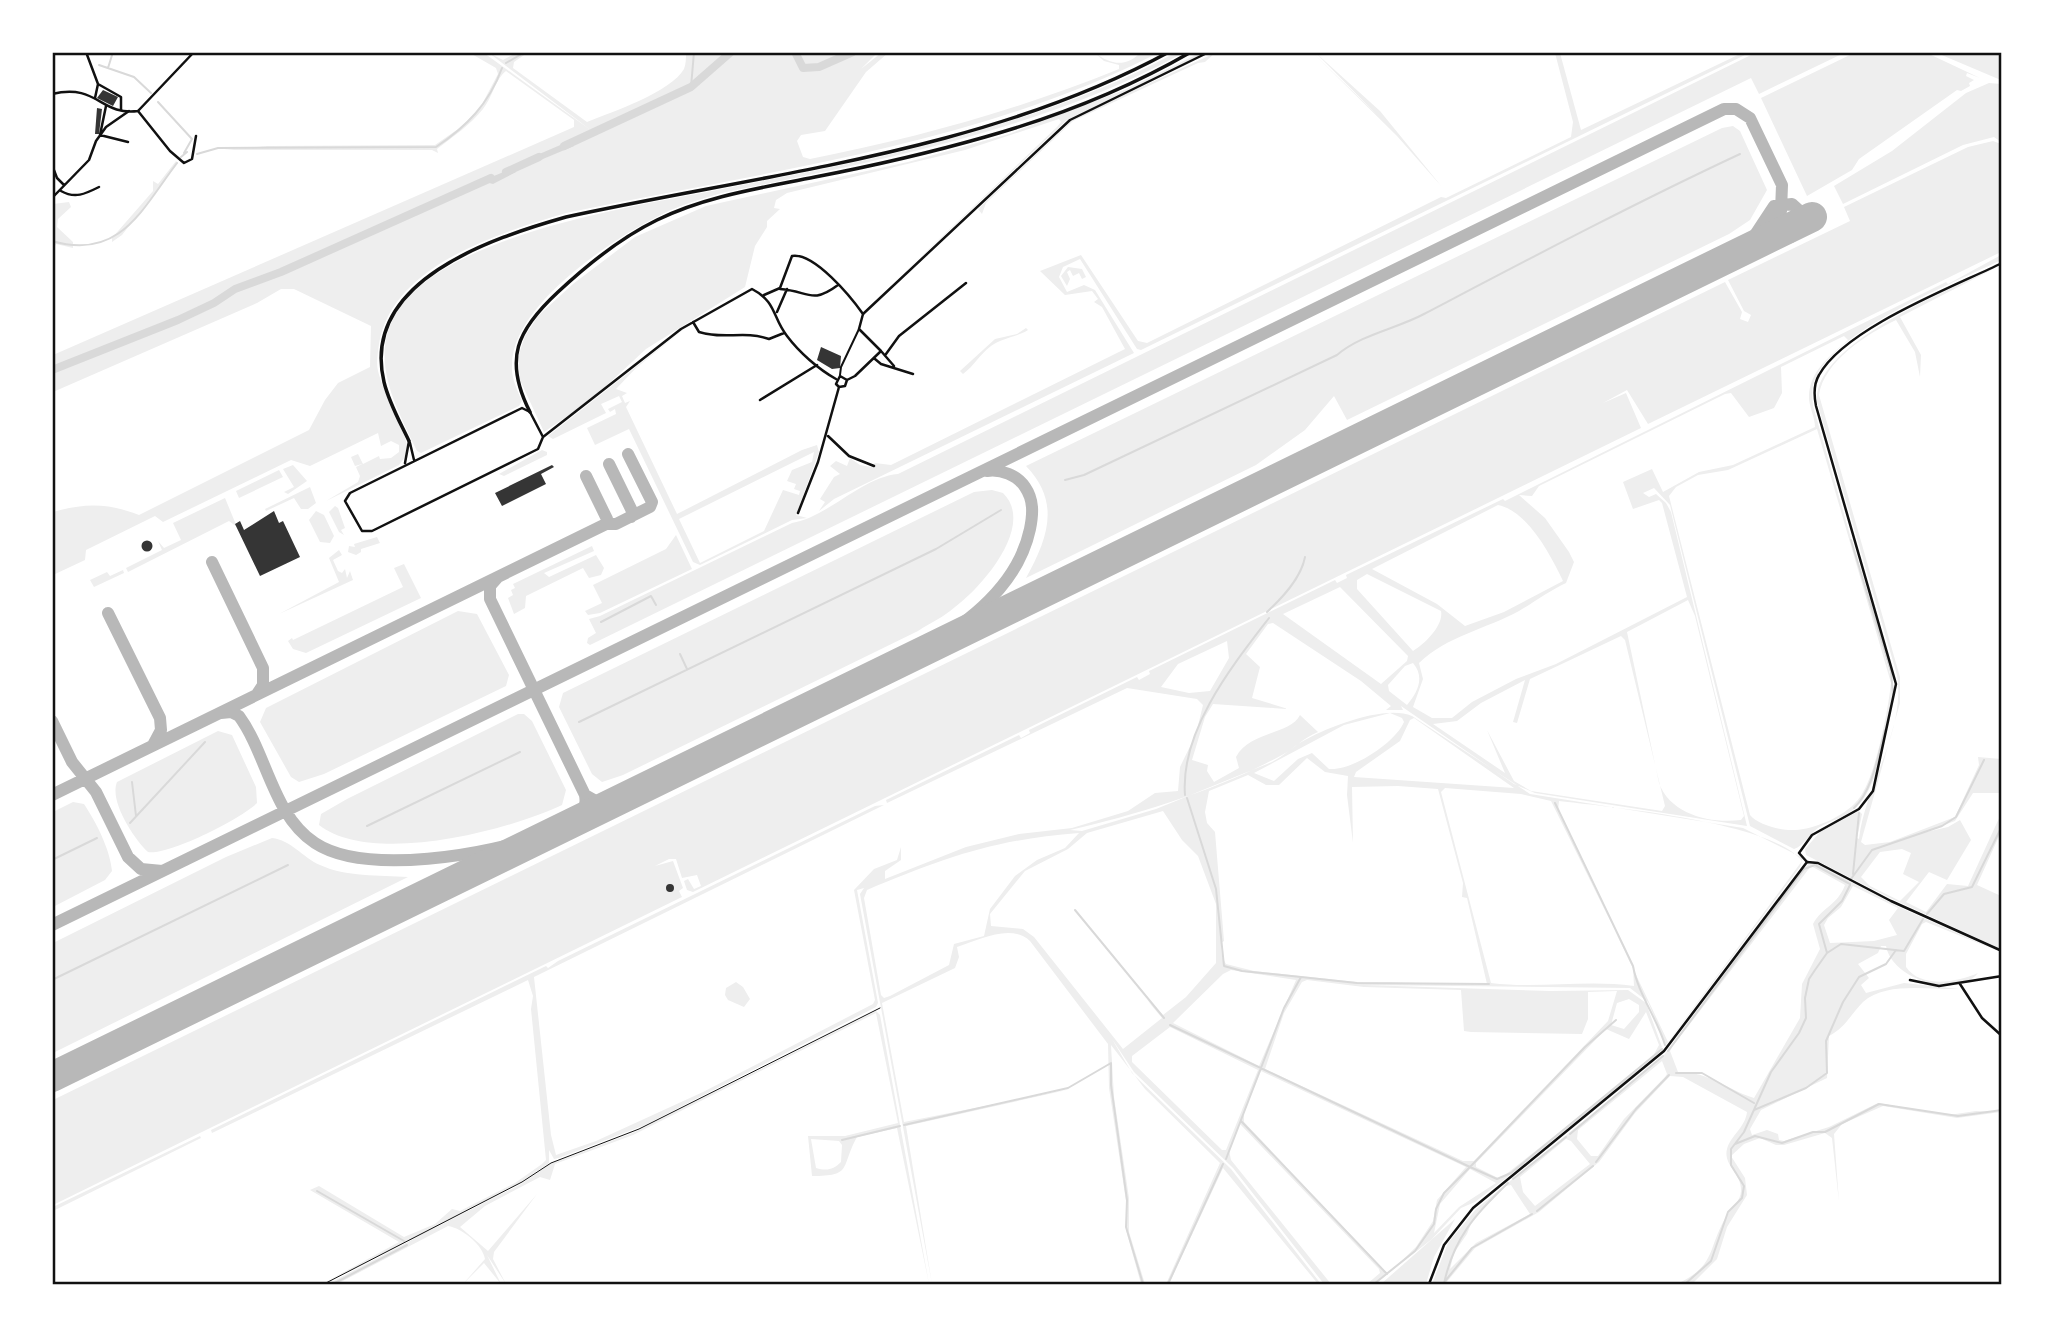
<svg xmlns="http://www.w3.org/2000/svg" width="2054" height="1337" font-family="Georgia,serif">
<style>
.green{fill:#eee;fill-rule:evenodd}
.water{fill:#d9d9d9}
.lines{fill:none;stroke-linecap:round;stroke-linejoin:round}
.stream{stroke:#d9d9d9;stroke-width:2}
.river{stroke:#d9d9d9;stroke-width:8}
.taxiway{stroke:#b8b8b8;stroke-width:12}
.runway{stroke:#b8b8b8;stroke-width:30}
.building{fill:#353535}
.path{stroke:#111;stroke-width:1}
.pedestrian{stroke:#111;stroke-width:2}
.minor{stroke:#111;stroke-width:2.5}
.tertiary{stroke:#111;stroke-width:2.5}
.trunk{stroke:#111;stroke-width:3.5}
.neatline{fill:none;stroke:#111;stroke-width:2.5}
</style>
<rect width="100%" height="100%" fill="#fff"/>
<path class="green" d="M470 53H484L592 131 489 53 503 60 516 53H527L514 62 513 68 587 122C612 112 671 92 684 69 686 64 686 58 686 53H877L861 69 881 53H888L866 72 825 131 801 135 797 141 803 157 810 159C916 138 1018 110 1119 69V65L1104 61 1095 53C1110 64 1125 68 1140 53H1158C975 146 765 171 566 213 499 233 392 265 379 344 378 352 376 363 378 371 384 396 402 422 407 445 408 453 404 459 399 465L326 501 358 482 360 476 356 467 362 464 355 466 351 457 358 454 363 464 379 456 380 459 391 458 399 452V445L391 441 381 446 378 433 310 466 291 460 163 522 155 516 86 550 85 560 53 575V512C85 503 108 503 139 515L309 430 325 400 338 383 370 367 371 326 294 289H281L257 303 53 392V355L574 127V120L506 71C496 78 492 98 483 109 470 125 454 136 437 149L438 153 432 150H224L268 146 435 145 461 127 480 108 498 74 496 68Z
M1175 53H1183C1040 131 880 160 722 193 705 198 687 203 671 210 620 233 512 303 512 365 511 378 517 389 522 401L519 406 421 453 417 451C396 407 368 358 397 312 446 234 632 207 717 190 786 176 855 164 923 146 1010 123 1096 96 1175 53Z
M1200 53H1205L1067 120 890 286 1057 127 1061 122 1059 119 965 150 787 193 776 200 774 208 780 209 767 221V227L755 246 745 287 646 349 591 400 544 432 520 380 518 357 525 336 538 316 573 284 635 237 706 206 908 162 1009 134 1124 90Z
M1215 53 1205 62 1198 63 1073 121 986 203 982 214 978 209 1076 117Z
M1313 53 1376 114 1316 53 1380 111 1442 187 1397 136Z
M1555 53H1560L1581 130 1742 53H1749L1141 350 1137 349 1080 259 1063 267 1059 277 1067 292 1084 285 1095 290 1134 353 834 499 819 511 825 502 820 499 834 477 840 474 830 466 836 461 847 466 850 458 860 465 871 467 875 463 891 465 1125 349 1102 307 1094 302 1098 299 1092 291 1065 295 1040 271 1081 255 1138 341 1147 343 1441 197 1446 198 1571 137 1573 122Z
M1755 53H1844L1759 94 1751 78 590 645 587 643 588 638 596 633 589 619 600 616 792 523C828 517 862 477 898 474Z
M1854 53H1927L1980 78 1967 73 1966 76 1974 80 1969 83 1970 86 1961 91 1957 90 1859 159 1852 170 1807 196 1761 98Z
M1937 53H2001V80L1996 78Z
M1989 83 2001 84V142L1994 137 1963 145 1843 204 1834 186 1892 151 1966 93Z
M1733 126 1740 131 1767 190 1750 220 1729 234 1347 420 1334 396 1305 430 1256 465 1026 578C1048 538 1061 502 1026 466L1722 128Z
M1993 141 2001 144V252L1648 424 1627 390 1603 403 1626 393 1641 428 693 892 687 890 684 881 688 879 694 889 701 886 697 875 682 878 676 859H669L655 866 673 861 683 888 679 891 682 897 53 1205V1100L1725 282 1742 312 1740 319 1748 322 1751 315 1744 311 1728 280 1850 221 1844 207 1968 147Z
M176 161 178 163 122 235 112 242V238L153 191V181L158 184Z
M69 202 71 207 58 219 57 227 73 242V248L56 244 53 250V204Z
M2001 255V260C1952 284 1842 327 1817 375 1811 385 1812 395 1813 406L1894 688C1888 721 1881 785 1856 807 1845 818 1831 820 1818 828 1809 834 1804 846 1794 849L1750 826 1670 505 1654 488 1643 493 1649 497 1656 494 1666 503 1671 512 1747 826 1535 793 1514 784 1401 706 1403 710H1386L1391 706 1361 681 1273 623 1268 624 1246 654 1260 667 1252 698 1288 709 1213 704 1205 717 1192 760 1208 765 1207 771 1214 782 1239 768 1236 757C1250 731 1290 735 1300 715L1318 732C1303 738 1295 748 1282 755 1222 788 1137 815 1070 830L1082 831 1156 809 1272 762C1284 756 1292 747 1303 741 1327 727 1386 704 1412 716L1530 794 1743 828 1803 858 1800 867 1666 1045 1648 1002 1630 988 1363 985 1550 991 1628 990 1646 1003 1662 1047 1653 1059 1510 1175 1475 1202 1461 1208 1432 1239 1375 1284H1367L1380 1273 1379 1269 1240 1124 1229 1150 1231 1160 1331 1284H1324L1233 1168 1134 1072 1112 1039 1132 1073 1231 1169 1321 1284H1318L1223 1168 1169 1284H1166L1220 1163 1145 1089 1111 1045 1114 1097 1129 1198V1232L1145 1284H1141L1126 1230V1201L1109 1088 1108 1044 1030 941C1011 923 979 940 957 947L959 957 955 968 882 1003 904 1122 1071 1089 906 1126 932 1284 860 894 864 888 857 890 878 1003 876 1007 645 1125 559 1158 554 1159 549 1150V1163L521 1182 425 1233 521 1184 550 1164 635 1132 876 1011 880 1015 929 1284 897 1128 857 1137C840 1168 853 1176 812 1176L808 1136H845L898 1123 876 1013 633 1135 555 1164 550 1180 540 1177 485 1206 460 1227 488 1251 537 1194 494 1252 493 1259 506 1284 487 1255 501 1284 484 1263 463 1284 485 1259C483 1245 462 1228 448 1226L337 1284H328L423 1234 322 1284 399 1242 310 1190 319 1186 404 1237 435 1224 452 1209 460 1211 515 1183 542 1164 546 1160 531 1009 533 996 528 980 212 1133 211 1130 546 966 548 968 558 961 875 806 884 805 534 977 551 1135 556 1155 596 1141 703 1092 873 1004 875 1000 854 890 874 869 897 860 901 847V860L885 871V879L966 847 1019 834 1072 828 1128 811 1155 793 1178 791 1180 767 1196 734 1203 705 1197 699 1127 688 887 803 886 800 1019 735 1021 738 1030 733 1029 730 1137 677 1139 680 1150 674 1149 671 1335 580 1337 583 1347 578 1346 575 1503 499 1505 501 1946 282 1948 284ZM1844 336 1848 340C1830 356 1808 372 1809 399 1810 409 1815 418 1815 427L1733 465 1699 472 1663 492 1652 469 1623 482 1633 509 1659 500 1662 503 1687 597 1556 664 1516 679 1472 702 1452 718H1432L1413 707 1423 679 1419 663C1447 636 1486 629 1519 611 1536 601 1549 591 1566 583L1574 562 1569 552 1545 518 1519 495 1532 496 1539 486 1725 394 1731 393 1749 417 1774 408 1782 393 1781 367ZM1817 429 1891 683C1888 711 1876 775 1860 797 1848 815 1816 829 1795 830 1782 831 1758 825 1750 815L1669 496 1676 487 1698 475 1728 470ZM1498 505C1528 511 1551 556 1563 581L1504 612 1465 626 1437 604 1372 569ZM1367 574 1441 611C1444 625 1425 644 1413 651L1357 589V580ZM1340 587 1408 656 1407 661 1381 684 1283 614ZM1688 600 1695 616 1744 816 1741 820C1710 824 1670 814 1659 783L1627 632ZM1621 636 1625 640 1665 806 1662 811 1531 791 1514 781 1487 730 1505 773 1433 724 1457 721 1481 703 1525 680 1513 722 1517 723 1530 679ZM1227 641 1229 658 1210 691 1189 693 1161 687 1178 664ZM1413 663C1425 677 1418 692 1407 705L1389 691 1388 685 1405 666ZM1390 713 1402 718 1404 722C1395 743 1352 771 1329 769L1312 753 1298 759 1274 781 1254 773 1344 725ZM1414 718 1514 788 1354 777 1356 772 1400 741 1410 720ZM1307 758 1325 772 1348 776 1347 795 1353 843 1352 787 1398 786 1438 789 1463 883 1462 897 1467 898 1487 984 1356 982 1254 971 1226 964 1222 957 1221 943 1224 941 1215 832 1207 823 1205 812 1209 791 1248 775 1266 785H1279ZM1445 788 1521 794 1551 801 1633 967 1634 986C1587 979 1539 989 1491 983L1441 792ZM1559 801C1610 807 1773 822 1802 861L1668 1042 1558 811ZM1163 811 1182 840 1198 856 1216 904V963L1186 997 1163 1015 1148 1001 1073 911 1162 1018 1123 1049 1034 937 1023 929 991 926 990 914 1025 871 1068 849 1087 833ZM1079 833 1065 848 1037 860 1015 876 990 909 984 936 954 944 949 965 890 996 884 998 881 995 864 898 867 890C943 858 996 839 1079 833ZM1231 970 1296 980 1259 1066 1173 1023 1223 974ZM1307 980 1364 987 1461 990 1464 1031 1471 1032 1582 1034 1588 1019V992L1617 991 1608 1021 1474 1161H1463L1265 1069 1284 1013 1302 982ZM1629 999 1639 1005V1012L1624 1029 1611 1025 1617 1003ZM1646 1012 1659 1045 1651 1060 1500 1179 1476 1167V1163L1606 1029 1629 1039ZM1170 1027 1258 1070 1226 1150H1222L1132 1062V1056ZM1261 1071 1466 1167 1437 1200 1433 1221 1416 1247 1388 1274 1244 1122V1113ZM811 1139 839 1141 842 1145 841 1162C833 1170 827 1171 816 1168ZM1470 1169 1496 1183 1459 1207 1434 1233 1440 1204Z
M2001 265 1900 317 1921 355 1920 377 1915 352 1896 320C1867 334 1824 361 1819 395L1900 677V703L1861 842 1865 845 1890 842 1955 817 1979 765 1978 757 2001 759V793H1973L1955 821 1922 833 1948 827 1960 820 1971 840 1947 880 1929 872 1906 902 1926 912 1947 884 1968 886 2001 814V832L1977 885 2001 896V949L1888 897 1806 855 1805 849 1820 832 1859 811 1862 814 1857 838 1859 839C1865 785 1906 732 1897 675L1817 402C1812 343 1955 288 2001 265ZM1902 849 1911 853 1903 874 1919 882 1900 901 1870 886 1861 877 1880 852Z
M1068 267 1082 269 1086 277 1082 279 1079 273 1073 276 1070 270 1067 272 1070 279 1067 286 1061 276Z
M688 326 636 368 616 389 627 393 622 396 625 403 630 401 626 407 677 514 802 450 817 445 819 452 796 515 807 518 792 520 700 565 693 562 629 429 595 445 587 428 616 414 615 409 610 412 608 409 622 402 619 396 601 404 606 413 553 439 548 436ZM814 452 812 462 792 470 787 481 796 484 794 489 800 491 799 495 783 490 764 531 700 563 679 519Z
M1026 328 1028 330C1017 337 1002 338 991 346 980 354 974 366 963 374L960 371 995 339 1017 334Z
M542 450 547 452V455L504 476 499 474Z
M293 465 307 481 288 494 284 492 294 487 283 469Z
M279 470 283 477 239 498 236 491Z
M310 487 316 503 308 509H301L294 498 266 511 265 509Z
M992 490 1003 493C1036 525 982 587 955 607 944 617 930 623 918 631L623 775 602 782 592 774 559 707 563 693 974 492Z
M225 498 237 527 229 521 128 572 126 568 162 550 158 541 164 548 181 540 173 523Z
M335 506 338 508 345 528 341 530 344 535 339 532 329 512Z
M316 511 324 515 334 536 330 543 320 542 309 520Z
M676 535 692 569 600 613 588 615 585 611 602 603 593 585 666 549Z
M377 537 380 543 361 549V552L356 555 348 552 349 546 355 547 354 544Z
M592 546 594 551 544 573 549 577 596 555 604 568 601 575 589 578 583 568 526 596 525 608 514 614 508 598 513 595 511 590 515 588 513 584Z
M339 550 342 555 333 560 338 571 342 573 345 569 347 578 350 571 353 580 279 614 339 582 329 558Z
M404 564 421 598 306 653 293 649 288 641 292 638 293 640 403 587 394 568Z
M123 570 124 573 94 587 90 580 107 572 110 576Z
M458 611 477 614 509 675 506 686 324 774 299 782 291 777 260 722 266 708Z
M518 714H524L532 721 566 790 562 805C507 831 372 866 319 825L321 814 347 799Z
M218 731 232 735 256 787 257 803C243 818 168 856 148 852 134 839 109 801 117 782Z
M73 802 84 804C96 822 110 849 112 871L105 880 53 907V812Z
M272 838C291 840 302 857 320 865 346 877 379 875 408 877L53 1053V943L226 857Z
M1808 864H1817L1899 907 1993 949 1926 922 1922 924 1906 954V967C1921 989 1958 982 1978 973 1957 999 1892 980 1886 946H1881L1878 953 1858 964 1869 978 1861 985 1866 993 1904 983 1959 989C1930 990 1886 981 1863 1002 1851 1014 1845 1028 1829 1036L1827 1078 1761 1110 1750 1129 1752 1135 1767 1130 1778 1134 1779 1140 1784 1141 1829 1127 1878 1103 1949 1115 1976 1111 2001 1112 1957 1118 1883 1106 1842 1124 1834 1134 1839 1202 1832 1138 1825 1133 1784 1145H1776L1760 1138 1744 1144 1731 1156 1745 1178 1747 1195 1727 1227 1717 1259 1692 1284H1677C1717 1265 1707 1249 1726 1217 1731 1208 1742 1200 1741 1189 1741 1174 1723 1165 1727 1149 1731 1135 1745 1128 1747 1112L1683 1077 1670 1076 1635 1113 1599 1162 1539 1212 1475 1248 1445 1284H1432L1448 1243 1476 1209 1664 1055ZM1811 866 1845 885C1837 906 1823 906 1813 924L1820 949 1802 984 1800 1018 1754 1098C1726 1089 1707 1071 1678 1072L1670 1051 1673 1046ZM1853 886 1898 908 1889 920 1897 935 1874 941 1830 943 1824 925 1828 918 1841 907ZM1662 1061 1667 1074 1665 1077 1624 1119 1598 1156H1591L1577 1139 1578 1130ZM1566 1139 1571 1141 1590 1164 1535 1206 1523 1192 1520 1177ZM1511 1185 1530 1214 1476 1243 1450 1269 1454 1253 1467 1234 1472 1221 1506 1186Z
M736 982 743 987 750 999 744 1007 728 1000 725 995 726 988Z
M200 1136 201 1138 53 1211V1207Z
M1455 1219 1434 1257 1426 1284H1381Z"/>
<path class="water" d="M572 140 574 146 531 164 530 158Z
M513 168 516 172 493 184 482 181Z"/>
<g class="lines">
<path class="stream" d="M506 63 525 52
M99 65 134 77 151 93
M108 68 113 52
M691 87 694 52
M158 102 192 139 184 153
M197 154 218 148 436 147C466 127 489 104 502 68
M181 157 187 152
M52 241C120 261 142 209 177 163
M1065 480 1084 475 1337 355C1362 334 1396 329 1424 314 1529 259 1633 204 1740 154
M1851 540 1891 672 1893 694
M1267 612C1281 599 1301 579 1305 557
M601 622 651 596 656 605
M680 654 687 669
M579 722 936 549 1001 510
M132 782 136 816
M1185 795C1180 731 1232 666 1269 618
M1187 798 1216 889 1224 966 1242 971 1301 977 1284 1008 1226 1159
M1555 803 1633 966C1638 994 1657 1018 1665 1045
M1854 808C1873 790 1878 755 1885 730
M130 823 205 742
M367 826 520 752
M52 860 97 838
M1853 874 1859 813
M1851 879 1872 850 1942 826 1956 817 1984 760
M1075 910 1164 1018
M1927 914 1944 894 1972 887 2002 826
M1827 953 1819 924 1842 901 1850 885
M1301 977 1357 983 1489 984
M52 980 288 865
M1616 1020 1585 1047 1470 1167 1497 1179 1511 1173 1662 1049
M1170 1025 1470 1167 1444 1193 1436 1209 1434 1224 1415 1251 1374 1284
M1668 1051 1804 869 1815 865 1850 884
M1676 1073H1702L1754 1103
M1754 1110 1806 1088 1827 1073 1826 1041 1843 1002 1859 977 1886 964 1896 950
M1241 1121 1387 1274
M904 1125 1068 1088 1111 1063V1085L1127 1200 1126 1227 1143 1284
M1570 1134 1663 1056
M842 1140 900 1126
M1735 1144 1755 1136 1782 1143 1813 1132H1825L1879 1104 1958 1116 2002 1110
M1596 1162 1636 1109 1669 1075
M1513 1179 1566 1137
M317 1191 404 1241
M1537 1211 1593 1166
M1446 1280 1472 1248 1532 1214
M333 1284 407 1245
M1168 1284 1223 1164
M1444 1284C1453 1239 1476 1213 1508 1183
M1685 1284 1711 1261 1728 1212 1742 1198 1744 1186 1731 1165V1149L1744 1132 1771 1072 1799 1033 1806 1018 1805 998 1809 979 1815 970 1827 953 1841 944 1904 951 1923 919"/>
<path class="river" d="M795 52 803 68 819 67 853 52
M564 146 691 87 731 52
M506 172 539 157
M52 370 178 320 214 303 235 289 281 272 491 178"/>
<path class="taxiway" d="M1730 257 1791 237 1804 227 1803 214 1792 204 1774 206 1745 250
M609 464 632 511 631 517
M586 476 607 519 606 524
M212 562 263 668V685L257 694
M108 613 160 718 161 730 153 745
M907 659C958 630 1017 591 1030 529 1033 514 1034 500 1025 487 1017 475 1001 469 987 471
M221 713 231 712 239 716C267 754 273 816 315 843 365 876 490 855 544 834 562 826 590 821 585 795L490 599V586L497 578
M52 721 72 762 96 792 128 857 141 869 162 871
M52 795 606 524H616L650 507 652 502 628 454
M585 795 601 804 619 800
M52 925 1724 109H1736L1750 118 1782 185 1781 211 1759 242"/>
<path class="runway" d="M52 1077 1812 217"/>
</g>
<path class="building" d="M103 90 118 97 113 106 97 98Z
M97 108 102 109 99 134H95Z
M821 347 841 356 840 368 832 369 817 360Z
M552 465 554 467 541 474 546 484 502 506 495 493Z
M274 511 279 523 283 521 300 557 260 576 235 524 240 521 244 530Z
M141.5 546a5.5 5.5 0 1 1 11 0a5.5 5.5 0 1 1-11 0Z
M666 888a4 4 0 1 1 8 0a4 4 0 1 1-8 0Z"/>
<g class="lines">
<path class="path" d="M324 1284 522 1182 551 1163 639 1129 880 1008"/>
<path class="pedestrian" d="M840 375 841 367 859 329"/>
<path class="minor" d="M86 52 98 84 95 98
M98 84 121 97V110
M106 106 100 135 128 142
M138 111 170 151 184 163 192 159 196 136
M52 165 57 178 64 185
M61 191C75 199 85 194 99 187
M52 198 89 160 96 141 106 127 129 111
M780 289C809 291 811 305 838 285
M764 295 780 288 792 256C814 252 851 297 863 314L859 329 881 351 855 376 847 380 845 386 839 387 836 384 840 376 847 380
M777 312 787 289
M693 322 699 332C725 340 743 330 769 339L784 333
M881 351 894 366
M886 354 899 336 966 283
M875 359 881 364 913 374
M760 400 817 365
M522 408 530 412 543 437 538 449 372 531H362L345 501 350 493Z
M828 436 849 456 874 466
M543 437 681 329 752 289C777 302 772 317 787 336 799 352 818 369 836 379
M410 443 414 460
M405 463 409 441
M798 513 818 462 839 387
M1807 862 1799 853 1812 835 1859 809 1873 791 1896 684 1816 406C1814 396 1813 385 1819 375 1845 328 1953 287 2002 263
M1910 980 1939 986 2002 976
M1960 984 1982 1018 2002 1036"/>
<path class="tertiary" d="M52 94C98 83 100 116 138 111L194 52
M863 314 1070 120 1209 52
M1429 1284 1444 1245 1473 1208 1664 1051 1807 862 1818 863 1891 901 2002 951"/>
<path class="trunk" d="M530 412C503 359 517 330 558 292 588 264 620 238 657 220 706 196 761 188 815 177 872 166 929 153 985 137 1056 117 1127 89 1191 52
M409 441C400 422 389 403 384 382 360 281 492 238 566 217 768 173 985 152 1169 52"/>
</g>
<rect width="2054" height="1337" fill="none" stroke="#ffffff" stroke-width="108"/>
<rect x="54" y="54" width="1946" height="1229" class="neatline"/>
</svg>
